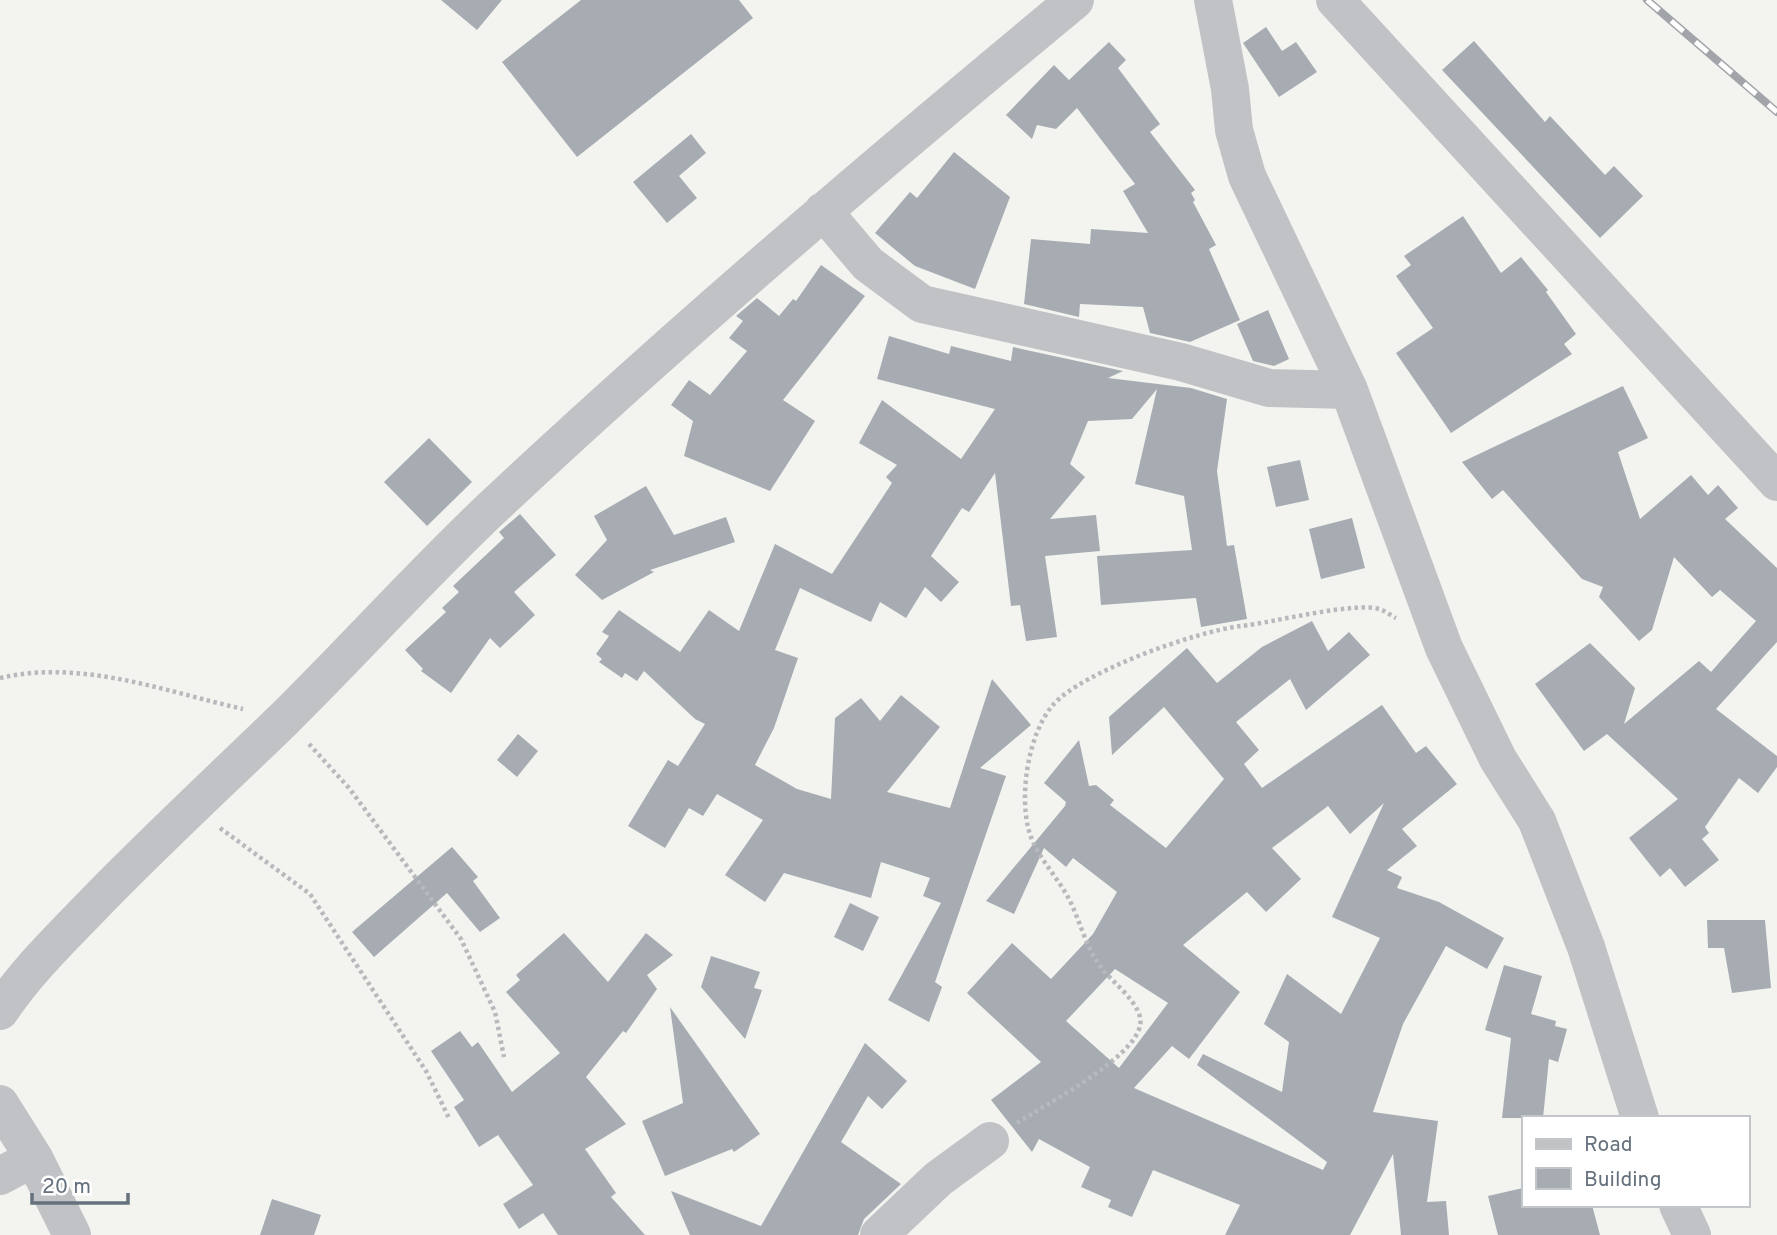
<svg xmlns="http://www.w3.org/2000/svg" width="1777" height="1235" font-family="Overpass,sans-serif">
<style>
.building{fill:#a6acb2;fill-rule:evenodd}
.lines{fill:none;stroke-linecap:round;stroke-linejoin:round}
.path{stroke:#b7b9bc;stroke-width:4.5;stroke-dasharray:3.5 3.5;stroke-linecap:butt}
.minor{stroke:#c0c2c5;stroke-width:38}
.rail-casing{stroke:#a1a5aa;stroke-width:8}
.rail{stroke:#fff;stroke-width:5;stroke-dasharray:16;stroke-linecap:butt}
</style>
<rect width="100%" height="100%" fill="#f3f4f0"/>
<path class="building" d="M441 0H502L477 30Z
M581 0H739L753 18 577 157 502 62Z
M1266 27 1282 51 1296 42 1317 72 1279 97 1243 43Z
M1474 41 1545 122 1550 116 1605 175 1614 166 1643 196 1600 238 1442 70Z
M1109 42 1126 60 1118 68 1160 124 1150 132 1195 190 1191 193 1195 200 1193 202 1216 245 1209 249 1240 320 1190 342 1150 333 1143 307 1080 304 1079 317 1024 304 1031 239 1090 244 1091 229 1148 233 1123 191 1135 184 1077 108 1056 129 1037 125 1032 139 1006 115 1054 65 1069 80Z
M691 134 706 153 679 176 697 198 667 223 633 182Z
M954 152 1010 197 975 289 915 266 875 233 910 192 917 198Z
M1463 216 1501 273 1521 257 1548 290 1546 292 1576 334 1564 344 1572 354 1451 433 1396 353 1433 328 1396 276 1411 265 1404 256Z
M821 265 865 296 783 400 815 421 770 491 684 456 693 421 671 405 689 380 710 395 747 351 729 338 743 321 736 316 757 298 779 316 793 299 796 301Z
M1268 310 1289 359 1274 366 1253 361 1237 324Z
M889 336 949 354 951 346 1011 361 1013 347 1123 371 1108 378 1191 388 1227 399 1217 471 1227 546 1234 545 1247 619 1201 627 1196 598 1101 605 1097 556 1192 550 1184 496 1135 484 1157 389 1132 419 1088 421 1070 464 1085 477 1050 519 1096 515 1100 551 1045 556 1057 637 1026 641 1020 605 1011 606 995 473 969 512 962 508 931 556 959 582 941 602 925 587 906 618 880 602 871 622 800 588 775 650 798 658 774 728 755 765 797 789 831 799 835 718 861 698 880 721 901 695 940 727 887 792 950 808 992 679 1031 725 980 768 1006 776 935 982 942 987 929 1022 888 1000 941 903 923 896 930 878 881 862 871 898 784 873 765 902 725 875 763 820 717 794 703 816 689 808 665 848 628 826 668 760 678 766 705 724 695 719 644 671 637 681 625 673 622 678 599 662 602 659 596 654 609 636 602 632 619 610 680 652 709 610 739 631 775 544 832 574 892 483 886 477 897 465 859 443 882 400 961 459 995 409 877 379Z
M1623 386 1648 438 1618 452 1640 519 1691 475 1708 495 1718 485 1738 508 1725 519 1777 568V642L1716 709 1777 756V767L1758 793 1739 778 1705 827 1709 833 1702 839 1719 860 1685 887 1670 868 1660 877 1629 838 1678 799 1607 734 1584 751 1535 684 1590 643 1635 688 1624 724 1699 661 1711 672 1756 621 1720 590 1712 597 1674 557 1652 630 1639 641 1599 597 1603 587 1582 579 1503 490 1492 499 1462 462Z
M429 438 472 482 427 526 384 482Z
M1300 460 1309 500 1276 507 1267 467Z
M646 486 674 535 726 517 735 542 650 570 654 572 602 600 575 575 607 540 594 516Z
M520 514 556 555 514 592 535 615 500 648 490 638 451 693 421 671 423 669 405 650 446 612 442 608 459 592 453 586 504 538 499 532Z
M1352 518 1365 568 1321 579 1309 529Z
M1312 621 1328 651 1349 632 1370 655 1306 710 1290 679 1236 722 1259 750 1244 764 1262 788 1382 705 1416 753 1426 746 1457 784 1402 829 1417 846 1387 870 1402 877 1397 888 1439 902 1504 938 1487 969 1446 946 1403 1024 1373 1112 1438 1121 1427 1202 1446 1201 1449 1235H1401L1393 1154 1350 1235H1225L1240 1205 1153 1170 1132 1217 1108 1207 1111 1200 1081 1187 1090 1167 1039 1139 1032 1152 991 1100 1041 1062 967 993 1012 943 1051 979 1093 934 1117 892 1073 858 1066 867 1044 848 1014 914 986 901 1065 806 1066 802 1044 783 1079 740 1089 786 1096 785 1114 800 1110 805 1166 848 1224 779 1164 707 1112 755 1109 717 1187 648 1217 683 1262 647ZM1384 803 1332 917 1380 938 1341 1014 1287 974 1264 1024 1289 1042 1282 1092 1203 1054 1197 1065 1327 1162 1323 1170 1134 1088 1172 1046 1189 1059 1240 992 1183 945 1247 892 1266 912 1301 879 1272 848 1328 806 1350 834ZM1115 969 1168 1003 1119 1068 1066 1021Z
M518 734 538 751 517 777 497 760Z
M452 847 478 877 473 881 500 918 480 932 447 893 374 957 352 932Z
M850 903 879 917 863 951 834 937Z
M1707 920H1765L1771 988 1732 993 1724 948H1708Z
M564 933 608 982 646 933 673 955 647 975 657 989 626 1033 623 1031 586 1077 626 1124 585 1149 616 1193 611 1197 645 1235H558L543 1213 519 1229 503 1204 533 1185 498 1135 479 1147 454 1107 464 1100 431 1051 460 1031 472 1047 478 1042 512 1092 560 1053 506 992 520 980 516 975Z
M711 956 760 972 754 988 762 990 745 1039 701 987Z
M1504 965 1542 976 1531 1014 1556 1021 1555 1026 1567 1029 1558 1062 1549 1059 1543 1118H1502L1511 1038 1485 1030Z
M670 1007 760 1134 734 1152 732 1149 665 1176 642 1121 683 1103Z
M865 1043 907 1081 882 1109 868 1096 841 1142 901 1184 864 1219 858 1235H690L671 1191 761 1226Z
M1523 1188V1205H1592L1600 1235H1498L1488 1196Z
M272 1199 321 1215 314 1235H260Z"/>
<g class="lines">
<path class="path" d="M0 678C82 659 163 691 243 709
M309 744 349 788 461 939 495 1012 504 1057
M220 828 310 894 426 1071 449 1118
M1017 1123C1046 1104 1133 1059 1140 1026 1145 1005 1111 982 1100 966 1086 947 1080 921 1069 899 1057 876 1036 856 1029 831 1019 795 1028 734 1053 705 1081 672 1197 631 1241 626 1272 623 1358 600 1382 610 1387 612 1391 616 1396 618"/>
<path class="minor" d="M1213 0 1230 89 1234 130 1247 176 1349 390 1444 648 1498 759 1537 821 1586 947 1640 1118
M1335 0 1777 482
M823 211 868 264 922 304 1181 362 1269 388 1349 390
M0 1011C26 972 60 939 93 905 155 841 220 781 284 719 355 649 421 575 493 507 681 331 877 164 1075 0
M0 1104 34 1158 72 1235
M0 1176 34 1158
M1678 1205 1692 1235
M879 1235 938 1179 990 1141"/>
<g class="rail-casing">
<path id="rail" d="M1647 0 1777 112"/>
</g>
<use href="#rail" class="rail"/>
</g>
<rect x="1522" y="1116" width="228" height="91" fill="#ffffff" stroke="#c2c6cb" stroke-width="2"/>
<rect x="1536" y="1139" width="35" height="10" fill="#c0c2c5" stroke="#c2c6cb" stroke-width="2"/>
<text x="1584" y="1151" font-size="21" fill="#66717e">Road</text>
<rect x="1536" y="1168" width="35" height="21" fill="#a6acb2" stroke="#c2c6cb" stroke-width="2"/>
<text x="1584" y="1186" font-size="21" fill="#66717e">Building</text>
<path d="M32 1193v10h96v-10" fill="none" stroke="#66717e" stroke-width="3.5"/>
<text x="42" y="1193" font-size="21" fill="#66717e" stroke="#ffffff" stroke-width="5" paint-order="stroke">20 m</text>
</svg>
